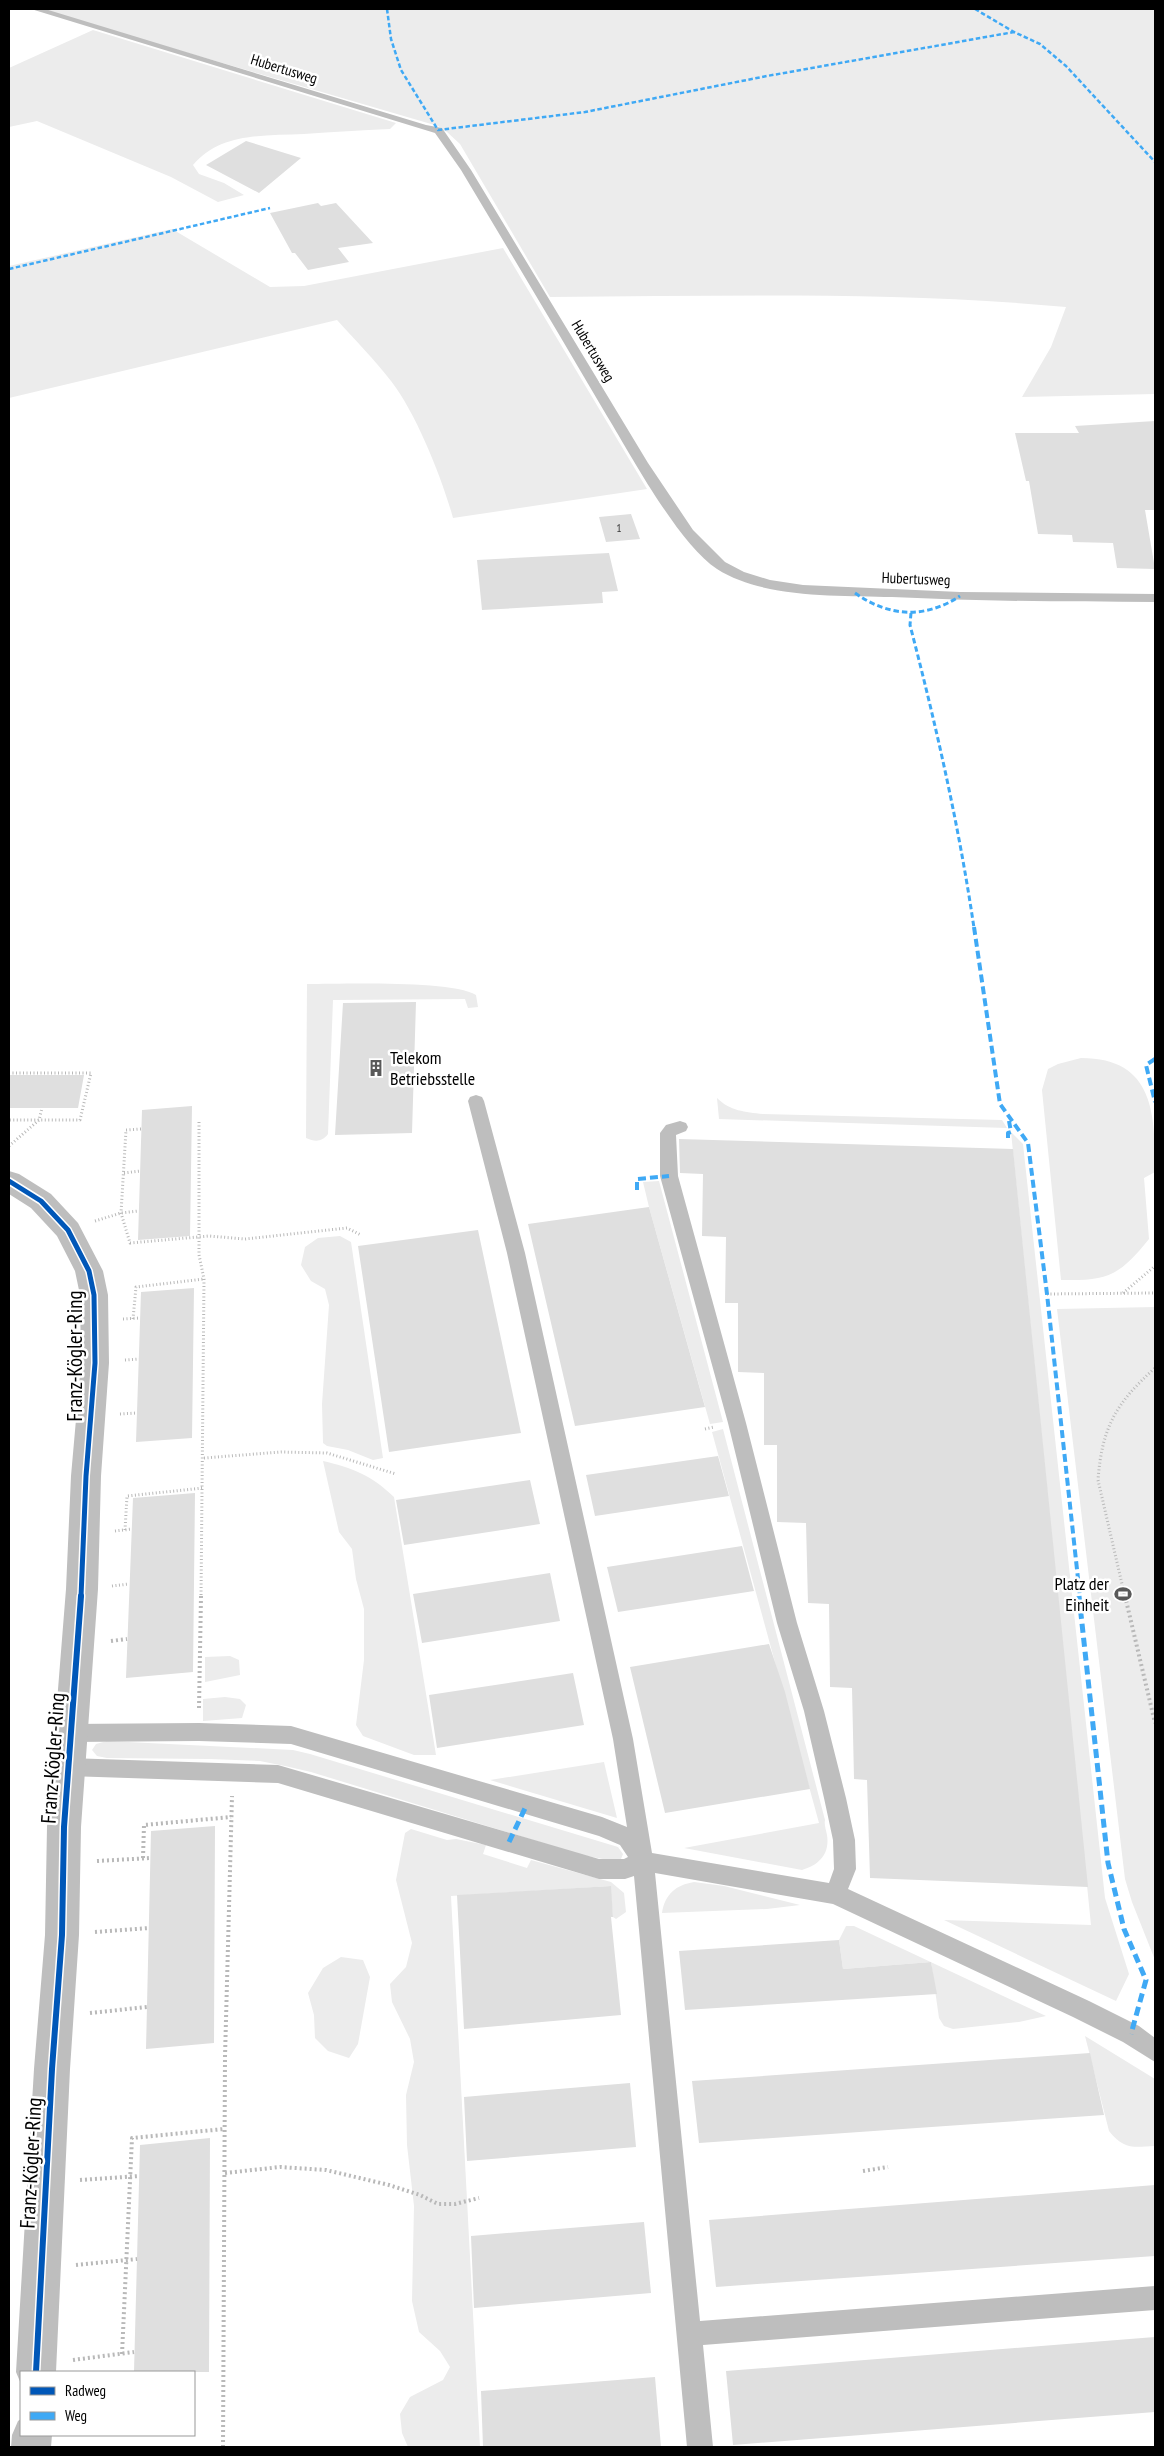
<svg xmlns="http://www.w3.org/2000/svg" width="1164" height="2456" font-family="'PT Sans Narrow',sans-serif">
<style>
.green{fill:#ececec}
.building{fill:#dfdfdf}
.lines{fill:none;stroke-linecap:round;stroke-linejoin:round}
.path-far1{stroke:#b9b9b9;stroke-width:3;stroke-dasharray:1 2.5;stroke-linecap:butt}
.path{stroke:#b9b9b9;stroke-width:4;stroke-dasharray:2 3;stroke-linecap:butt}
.lane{fill:#bebebe;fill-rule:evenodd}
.street{fill:#bebebe;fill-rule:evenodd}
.quiet-far3{stroke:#3fa9f5;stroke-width:2.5;stroke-dasharray:4.5 2.5;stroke-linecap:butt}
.quiet-far2{stroke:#3fa9f5;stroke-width:3;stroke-dasharray:5.5 3;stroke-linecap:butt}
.quiet-far1{stroke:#3fa9f5;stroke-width:4;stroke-dasharray:8 4;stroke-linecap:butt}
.quiet{stroke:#3fa9f5;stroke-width:5;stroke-dasharray:9 5;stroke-linecap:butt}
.cycleway-far1-casing{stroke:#fff;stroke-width:8}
.cycleway-casing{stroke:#fff;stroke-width:9}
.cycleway-far1{stroke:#0057b8;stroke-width:5}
.cycleway{stroke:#0057b8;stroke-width:6}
.labels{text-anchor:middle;stroke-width:5;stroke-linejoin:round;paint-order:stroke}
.far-number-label{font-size:12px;fill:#383838}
.far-street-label{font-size:15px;fill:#000;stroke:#fff}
.poi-label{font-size:18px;fill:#000;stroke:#fff;text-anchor:start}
.near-street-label{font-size:21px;fill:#000;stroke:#fff}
</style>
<rect width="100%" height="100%" fill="#fff"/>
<path class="green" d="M38 9H1155V394L1022 397 1051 347 1066 307C895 291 722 296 550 297L460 144 447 132 438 126Z
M93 30 396 123 390 129C361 130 333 132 304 134 265 136 221 132 193 165L199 174 224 183 244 195 218 202 171 177 37 121 9 127V68Z
M172 229 270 287 304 286 503 248 647 489 453 518C442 478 416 413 391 381 375 360 355 340 337 320L9 398V266Z
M307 984C341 984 452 980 476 995L478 1007 468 1008 465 999 333 1000 328 1134C322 1142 315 1142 306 1138Z
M1081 1058C1155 1058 1155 1115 1155 1172L1144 1178 1149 1239C1119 1276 1108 1281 1061 1280L1042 1090 1048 1069 1058 1064Z
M717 1098C730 1111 745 1112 763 1114L1002 1120 1007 1128 719 1119Z
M1011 1132 1023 1144 1105 1898 1129 1974 1116 2001 944 1920 1091 1925Z
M659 1181 723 1422 710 1424 649 1207 643 1182Z
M340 1236 351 1242 383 1458 373 1460 348 1450 327 1446 323 1443 322 1404 329 1305 325 1289 311 1281 301 1265 305 1247 318 1238Z
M1155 1307V1960L1132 1902 1125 1879 1057 1309Z
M723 1429 825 1820C824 1825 826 1830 827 1835 830 1854 819 1865 802 1870L684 1848 819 1823 712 1432Z
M323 1461C353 1468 371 1475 394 1497L436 1755H414L363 1736 356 1725 364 1660V1609L356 1579 352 1549 339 1532Z
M230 1656 239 1660 240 1675 205 1682V1657Z
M225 1697 240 1699 246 1705 242 1718 203 1721V1699Z
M107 1741 293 1750 310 1754 618 1847 623 1854 621 1859 608 1860 582 1855 311 1772 285 1766 260 1761 209 1759 107 1758 97 1756 92 1750 96 1744Z
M604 1762 617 1818 490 1780Z
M411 1829 447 1840 456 1839 486 1845 483 1854 527 1868 531 1860 611 1882 624 1893 626 1912 616 1919 613 1917 610 1886 451 1896 480 2447H408L402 2433 400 2414 410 2397 443 2380 450 2367 440 2351 419 2332 412 2301 414 2206 407 2145 406 2095 414 2062 410 2039 392 2002 390 1984 406 1967 412 1943 396 1880 405 1833Z
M694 1882 724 1886 800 1905 767 1909 662 1913C665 1894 676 1885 694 1882Z
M846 1926H854L1046 2016 1019 2022 953 2029 944 2026 939 2018 931 1962 843 1969 839 1940Z
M341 1957 363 1960 370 1977 358 2044 349 2058 328 2051 315 2038 314 2015 308 1993 323 1968Z
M1085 2036 1155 2079V2146C1133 2147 1124 2150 1109 2131Z"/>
<path class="building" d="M246 141 301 158 259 193 206 165Z
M318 203 321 206 336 203 373 243 338 248 349 262 308 270 295 253H292L270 213Z
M1155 421V510H1145L1155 569 1117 568 1113 543 1073 542 1072 535 1038 534 1029 481H1026L1015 433H1079L1075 426Z
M631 514 640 539 606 542 599 517Z
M609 553 618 591 602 592 603 603 482 610 477 560Z
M416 1002 412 1133 335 1135 343 1003Z
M9 1075H84L78 1108H9Z
M192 1106 190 1236 138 1240 142 1110Z
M679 1139 1013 1149 1088 1887 870 1878 867 1780 854 1779 852 1688 830 1687 829 1604 808 1603 806 1523 777 1522V1445H764V1373L738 1372V1303H725L726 1237 702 1236 703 1174 680 1173Z
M649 1207 705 1407 575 1426 528 1224Z
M478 1230 521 1433 389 1452 358 1246Z
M194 1288 192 1438 136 1442 141 1292Z
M718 1456 729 1496 595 1516 586 1475Z
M530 1480 540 1524 404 1545 396 1500Z
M195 1493 193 1672 126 1678 133 1498Z
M742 1546 754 1591 618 1612 607 1567Z
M550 1573 560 1621 422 1643 413 1594Z
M769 1644 785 1692 810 1789 665 1813 630 1667Z
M573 1673 584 1725 437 1748 429 1695Z
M215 1826 214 2043 146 2049 151 1831Z
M611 1886 613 1917H611L621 2015 464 2029 457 1895Z
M839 1940 843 1969 931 1962 937 1994 685 2010 679 1951Z
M1090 2053 1104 2115 699 2143 692 2081Z
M630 2083 636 2147 467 2161 464 2097Z
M210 2138 209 2372H134L140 2145Z
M1155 2185V2256L716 2287 709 2220Z
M644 2222 651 2293 474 2308 471 2236Z
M1155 2337V2412L733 2445 726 2371Z
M655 2377 661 2447H483L481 2391Z"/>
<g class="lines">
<path class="path-far1" d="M9 1073H91L80 1120H9
M199 1122V1255L204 1279 201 1597
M141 1129 126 1130 121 1213 130 1243 209 1236 245 1239 347 1228 361 1235
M9 1146 39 1120 42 1108
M124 1173 140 1171
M95 1221 121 1213 138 1211
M1123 1293 1155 1266
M1047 1294 1155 1293
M123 1319 140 1318
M133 1319 136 1287 204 1279
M125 1360 139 1359
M120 1414 137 1413
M705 1429 714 1427
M204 1458 281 1452 327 1453 396 1474
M125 1530 127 1496 203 1488
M115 1531 132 1529
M112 1586 129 1584
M1125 1597 1098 1480C1102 1427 1116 1403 1155 1368"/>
<path class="path" d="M1125 1596 1155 1723
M111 1641 127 1639
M199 1708 201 1596
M143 1858 144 1825 231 1817
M97 1861 151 1858
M95 1932 149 1928
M90 2013 147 2007
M863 2171 888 2167
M225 2173 280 2167 326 2170 389 2185 420 2195 438 2204H455L479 2198
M80 2180 139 2176
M76 2265 137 2259
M122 2354 132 2138 224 2129
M73 2360 134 2352
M223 2447 225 2057 232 1796"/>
<path class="lane" d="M31 9H45L426 125 442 128 471 170 648 463 693 530 725 562 744 572 770 580 803 585 960 592 1155 594V602C1068 602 980 601 892 597 838 595 764 599 717 569 678 543 632 457 607 416 559 334 510 252 461 170L435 133Z
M476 1095 482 1097 484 1101 525 1253 633 1739 652 1853 829 1883 834 1869 833 1840 824 1798 804 1711 777 1623 728 1423 660 1176V1133L666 1125 680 1121 686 1123 688 1127 686 1131 676 1135 678 1176 746 1423 797 1623 824 1711 846 1798 855 1840 856 1869 848 1889 1089 2001 1139 2026 1155 2038V2062L1123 2042 1073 2017 833 1904 655 1873 700 2321 1155 2286V2310L703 2345 713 2447H687L634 1876 625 1879H599L278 1783 68 1776 61 1774 57 1767 61 1760 68 1758 278 1765 599 1859H624L628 1857 620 1845 599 1836 291 1744 199 1741 70 1742 63 1739 60 1733 63 1727 70 1724 199 1723 291 1726 602 1817 627 1827 613 1739 507 1253 468 1101 470 1097Z"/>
<path class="street" d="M9 1171 19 1174 51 1194 78 1223 103 1271 108 1295 109 1363 101 1476 98 1589 81 1827 79 1935 70 2069 56 2372H21V2384L16 2372 34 2069 45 1935 47 1827 66 1589 71 1476 81 1363 80 1295 75 1271 57 1236 31 1208 9 1194Z
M21 2419V2435H52L51 2447H11L12 2435 18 2421Z"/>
<path class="quiet-far3" d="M387 9 391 39 401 70 438 130 585 112 767 76 1014 32
M975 9 1014 32 1040 44 1066 66 1155 162
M9 269 270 208"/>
<path class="quiet-far2" d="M855 593C889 617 925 619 960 596
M911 613 910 625C936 725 959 826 974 928"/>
<path class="quiet-far1" d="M974 927 1000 1104 1028 1143 1047 1294 1080 1597
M1155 1059 1146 1065 1155 1102
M1008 1138V1133L1011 1132 1009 1121
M637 1190V1179L669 1176"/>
<path class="quiet" d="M1079 1596 1108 1863 1124 1929 1146 1980 1131 2034
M509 1842 527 1804"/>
<g class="cycleway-far1-casing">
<path id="cycleway-far1" d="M9 1181 41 1201 68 1230 89 1271 94 1295 95 1363 86 1476 81 1597"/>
</g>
<g class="cycleway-casing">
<path id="cycleway" d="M36 2372 52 2069 62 1935 64 1827 81 1596"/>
</g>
<use href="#cycleway-far1" class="cycleway-far1"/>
<use href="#cycleway" class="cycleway"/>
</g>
<defs>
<g id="building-bare" transform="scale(1.35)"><path d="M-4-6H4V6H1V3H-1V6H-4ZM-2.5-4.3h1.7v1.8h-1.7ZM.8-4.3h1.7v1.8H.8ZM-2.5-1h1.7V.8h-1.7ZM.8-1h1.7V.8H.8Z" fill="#595959" stroke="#fff" stroke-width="2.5" paint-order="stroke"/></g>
<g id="stadium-bare" transform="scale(1.35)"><path d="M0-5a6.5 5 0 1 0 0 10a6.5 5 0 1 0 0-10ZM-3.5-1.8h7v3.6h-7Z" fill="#595959" stroke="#fff" stroke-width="2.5" paint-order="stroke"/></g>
</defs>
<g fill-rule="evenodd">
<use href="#building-bare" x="376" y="1068"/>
<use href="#stadium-bare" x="1123" y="1594"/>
</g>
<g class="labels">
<g class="far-number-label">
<text x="619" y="532">1</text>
</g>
<g class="far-street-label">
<text transform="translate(284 69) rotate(17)" y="5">Hubertusweg</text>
<text transform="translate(593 351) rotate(59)" y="5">Hubertusweg</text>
<text transform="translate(916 579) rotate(2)" y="5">Hubertusweg</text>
</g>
<g class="poi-label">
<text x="390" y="1064">Telekom<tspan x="390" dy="21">Betriebsstelle</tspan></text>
<text x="1109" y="1590" text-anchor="end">Platz der<tspan x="1109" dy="21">Einheit</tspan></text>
</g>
<g class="near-street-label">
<text transform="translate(75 1356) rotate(-90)" y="7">Franz-Kögler-Ring</text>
<text transform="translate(53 1758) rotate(-86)" y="7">Franz-Kögler-Ring</text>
<text transform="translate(31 2163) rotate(-87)" y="7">Franz-Kögler-Ring</text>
</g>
</g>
<rect width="1164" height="2456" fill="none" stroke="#000000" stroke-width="20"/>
<rect x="20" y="2371" width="175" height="65" fill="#ffffff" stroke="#999999"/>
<rect x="30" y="2387" width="25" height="8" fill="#0057b8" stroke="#999999"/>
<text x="65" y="2396" font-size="15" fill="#000000">Radweg</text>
<rect x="30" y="2412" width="25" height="8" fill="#3fa9f5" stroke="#999999"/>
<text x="65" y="2421" font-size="15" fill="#000000">Weg</text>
</svg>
